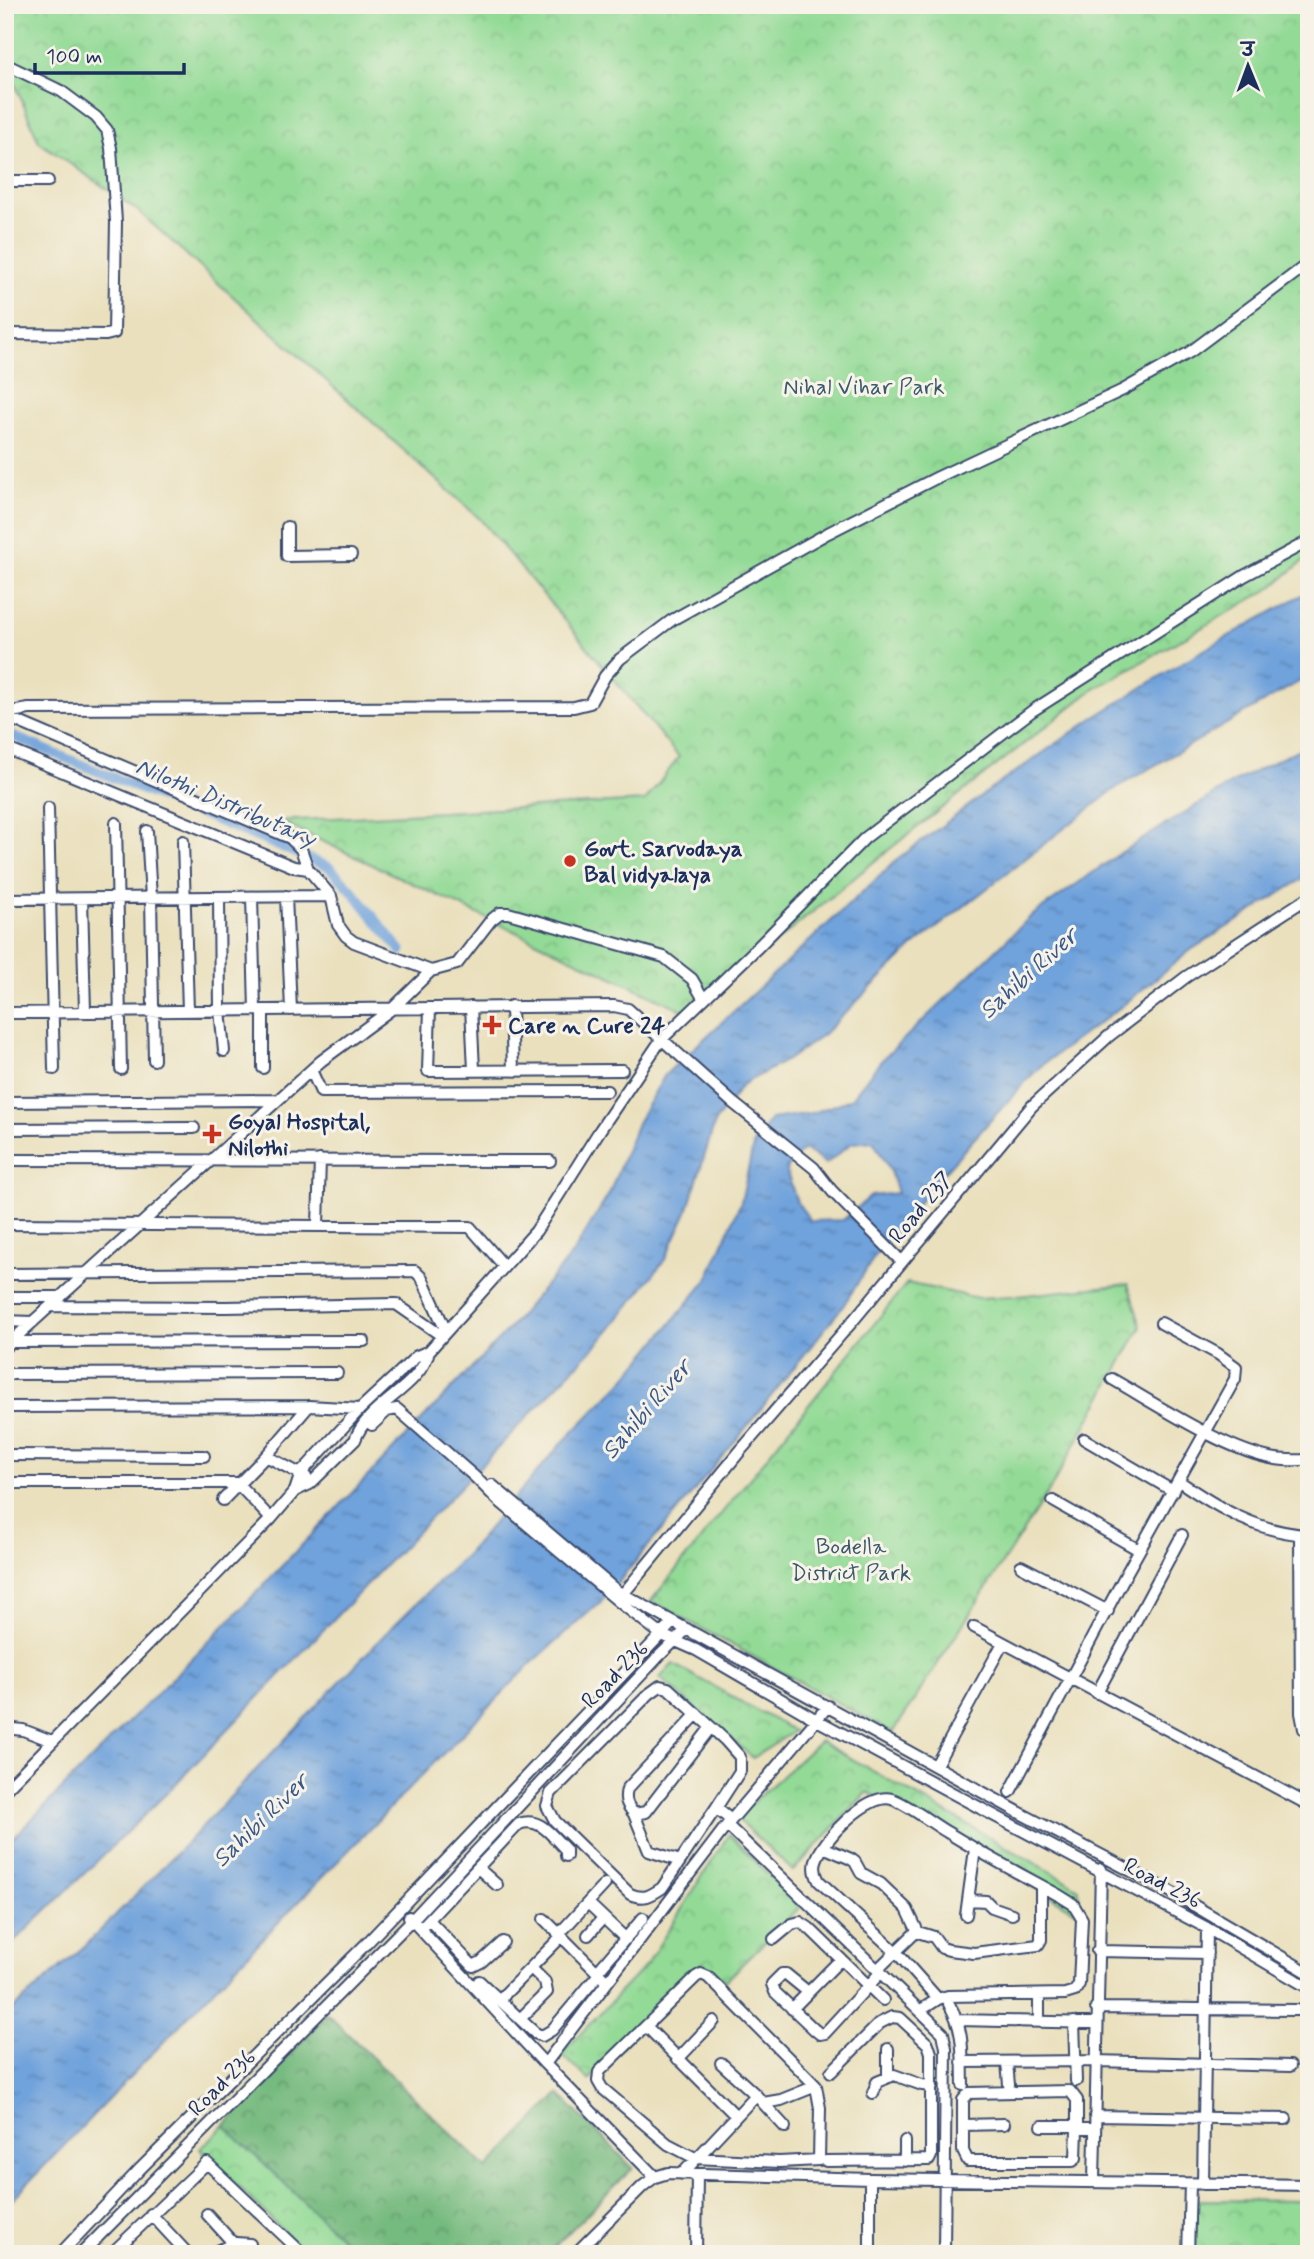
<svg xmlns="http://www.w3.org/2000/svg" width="1314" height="2259" font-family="Mynerve,'Playpen Sans Deva',sans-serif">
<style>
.forest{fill:url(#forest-crowns);stroke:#48746e;stroke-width:2}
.park{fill:url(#park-crowns);stroke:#56847a;stroke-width:2}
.water{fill:url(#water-ripples);stroke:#45689c;stroke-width:2;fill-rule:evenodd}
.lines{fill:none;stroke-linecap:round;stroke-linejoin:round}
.canal{stroke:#6fa2db;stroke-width:10}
.minor-casing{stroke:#3a4a6c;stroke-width:14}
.minor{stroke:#fff;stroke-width:10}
.poi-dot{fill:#c8321e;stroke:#f7f3e8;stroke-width:2.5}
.labels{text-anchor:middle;stroke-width:6;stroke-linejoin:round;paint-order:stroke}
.park-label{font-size:23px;fill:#395a6c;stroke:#f7f3e8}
.poi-label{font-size:23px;font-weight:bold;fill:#1b2f5e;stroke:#f7f3e8;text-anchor:start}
.street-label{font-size:23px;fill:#1b2f5e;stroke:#f7f3e8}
.water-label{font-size:24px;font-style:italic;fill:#38578a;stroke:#f7f3e8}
</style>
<defs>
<pattern id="forest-crowns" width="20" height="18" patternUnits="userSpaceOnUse" patternTransform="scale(1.75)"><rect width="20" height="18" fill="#75ba7e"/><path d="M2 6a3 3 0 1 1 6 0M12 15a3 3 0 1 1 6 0" fill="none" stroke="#5f986a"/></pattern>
<pattern id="park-crowns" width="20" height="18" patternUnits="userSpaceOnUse" patternTransform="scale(1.75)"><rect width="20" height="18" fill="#92da95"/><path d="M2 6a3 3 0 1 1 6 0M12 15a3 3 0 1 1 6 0" fill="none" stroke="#7dbb83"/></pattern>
<pattern id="water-ripples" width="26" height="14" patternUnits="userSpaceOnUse" patternTransform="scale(1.75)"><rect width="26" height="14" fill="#6fa2db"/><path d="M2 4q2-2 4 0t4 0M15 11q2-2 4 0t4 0" fill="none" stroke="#5a84b5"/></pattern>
</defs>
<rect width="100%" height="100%" fill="#f7f3e8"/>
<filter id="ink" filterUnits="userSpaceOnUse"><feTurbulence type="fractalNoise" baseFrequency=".0143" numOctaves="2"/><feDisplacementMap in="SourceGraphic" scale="14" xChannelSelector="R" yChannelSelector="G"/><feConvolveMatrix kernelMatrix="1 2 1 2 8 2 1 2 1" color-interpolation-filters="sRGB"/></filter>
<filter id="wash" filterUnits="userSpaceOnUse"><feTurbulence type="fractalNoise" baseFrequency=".00686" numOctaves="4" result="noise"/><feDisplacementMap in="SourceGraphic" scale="28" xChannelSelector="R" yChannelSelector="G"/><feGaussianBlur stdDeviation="1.57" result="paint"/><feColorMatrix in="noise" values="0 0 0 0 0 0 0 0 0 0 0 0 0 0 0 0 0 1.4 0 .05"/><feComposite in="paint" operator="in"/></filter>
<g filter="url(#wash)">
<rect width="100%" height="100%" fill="#eae0bd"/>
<path class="forest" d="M327 2014 487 2168 559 2094 633 2168 547 2254H358L224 2126Z"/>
<path class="park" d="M5 5H1309V556L1271 588 1091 691 881 856 689 1013 279 821 645 801 679 757 480 519 137 210 39 142 5 60Z
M907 1283 978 1298 1026 1295 1128 1284 1141 1327 1052 1486 893 1733 651 1601Z
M673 1664 794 1731 753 1758 660 1678Z
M820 1741 1079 1888 1078 1912 867 1792 793 1871 736 1818Z
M729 1834 800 1907 725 1981 703 1963 589 2080 561 2054 647 1964Z
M224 2126 358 2254H306L200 2149Z
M1196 2200 1309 2201 1308 2254H1195Z"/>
<path class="water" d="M1309 591V676L1116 788 912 947 824 1034 789 1059 743 1084 715 1122 687 1212 664 1261 603 1338 170 1790 5 1951V1846L230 1620 506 1332 573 1253 609 1194 637 1123 665 1075 898 859 991 789 1090 720 1188 659Z
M1309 744V875L1191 950 1122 1006 1042 1065 1025 1082 928 1190 896 1232 875 1256 843 1306 737 1439 607 1596 532 1663 297 1903 5 2207V2016L89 1942 197 1832 386 1633 465 1556 561 1444 625 1379 707 1280 741 1202 754 1142 771 1119 813 1113 851 1099 880 1062 1030 917 1122 852 1232 783ZM873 1141 889 1168 897 1193 871 1196 843 1220 811 1221 797 1202 786 1170 790 1162 804 1149 826 1164 852 1143Z"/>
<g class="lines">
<path class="canal" d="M5 733 329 867 350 888 401 951"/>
</g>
</g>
<g filter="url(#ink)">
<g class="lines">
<g class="minor-casing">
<path id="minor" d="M5 64 61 91 96 117 107 130 111 148 116 222 114 333 106 335 5 334
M5 181H48
M287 527V556L351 555
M5 713 29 709 574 707 590 703 605 676 620 659 672 620 828 533 938 477 1123 390 1190 352 1309 263
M5 716 290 838 301 849 308 869 331 896 338 925 346 936 354 942 431 971 457 964 491 920 500 913H508L664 957 692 979 703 998
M5 748 294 867 308 869
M48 808 54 1069
M116 823 121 1069
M147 831 151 898 154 1060
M183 841 188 1011
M286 896 291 1010
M219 897 220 1010 224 1051
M252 897 255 1010
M5 899 331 896
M82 899 85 1011
M511 1006 513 1070
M471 1007 474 1070
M430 1008 428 1071 622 1070
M263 1010V1068
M5 1013 614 1006 628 1009 732 1102 814 1168 832 1191 902 1262
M311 1070 321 1092 607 1091
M5 1102 278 1100
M5 1129 194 1128
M5 1160 550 1161
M5 1224 470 1227 504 1266
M318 1225 320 1160
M5 1274 415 1271 422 1278 446 1331
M5 1297H61
M50 1306 226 1307 396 1304 442 1336
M5 1321 33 1322
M10 1342 364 1341
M5 1347 321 1061 393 1008 431 971
M5 1374 337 1373
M1112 1379C1156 1404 1228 1452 1276 1459 1287 1461 1298 1460 1309 1460
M5 1407 309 1406 360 1409
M372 1425 387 1411 397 1409 475 1477 499 1501 618 1601 662 1635 696 1650 815 1719 995 1816 1207 1928 1309 1988
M1084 1439 1173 1491
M5 1455 204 1456
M266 1456 306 1477
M1179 1481C1218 1508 1259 1533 1309 1535
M5 1483H237L271 1519
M492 1485 617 1591 1024 1815 1166 1889 1309 1973
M295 1491 310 1484 355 1440C368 1403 420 1389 429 1351L536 1231 600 1130 661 1040 756 949 865 838 1032 711 1244 576 1309 541
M223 1500 266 1456 309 1406
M1053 1501 1139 1550
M1300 1535 1301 1713 1304 1729 1309 1732
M1021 1566 1108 1611
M619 1599 741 1450 852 1322 1032 1106 1109 1036 1186 977 1309 897
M974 1627 1309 1805
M1097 1693 1182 1535
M697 1714 627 1789C624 1800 627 1805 634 1814L646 1812 711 1727
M5 1728 23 1730 52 1741
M936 1765 1003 1643
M5 1790 271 1519 295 1491 301 1473 360 1409 417 1356 429 1351
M1010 1792 1126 1574 1235 1379 1236 1367 1218 1354 1161 1323
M716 1808 662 1888C650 1896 644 1900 630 1894L555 1821 547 1806 551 1793 649 1694 660 1686 668 1688 725 1740 740 1757V1771L716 1808 731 1820
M634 1814 649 1851 680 1861
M727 1825 943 2033 946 2048 944 2254
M823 1847 851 1859 855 1862 861 1873 881 1884 907 1909 918 1932 934 1937 942 1948 949 1950 974 1953 1038 1945 1041 1940V1886
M478 1868 497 1885
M968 1900 986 1901 992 1907 1012 1914
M588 1903 626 1939
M966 1915 975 1849
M409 1917 545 2064 655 2177
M544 1919 604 1979
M430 1921 473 1966 481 1962 503 1942
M420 1929 519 1824C540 1816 552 1836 566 1850V1856
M559 1934 605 1884
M588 1935 603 1918
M774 1939 792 1924 800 1922 809 1928 883 2000
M1097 1951 1207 1953
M878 1969 917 1931
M597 1972 643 1918
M479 1981 535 2033 542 2036 552 2030 599 1974
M808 1992 786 1974H782L772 1984 775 1992 815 2030 820 2034 825 2033 881 1972
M499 2000 562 1936
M949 2004C965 2031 962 2054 963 2085
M1096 2008 1297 2010
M792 2009 841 1959
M921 2010 938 1999 948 1996 1065 1994 1075 1991 1079 1984 1082 1919 1073 1904 1060 1896C1022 1875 984 1855 947 1832 933 1824 906 1803 892 1799 868 1792 822 1840 816 1861 814 1868 815 1874 819 1881L898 1954 938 1999
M520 2019 547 1992 545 1982 531 1968
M958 2020 1096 2023
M1039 2022V2001
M1074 2022 1076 2081
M646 2026 736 2116
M888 2049V2077
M678 2059 714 2021
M962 2062 1095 2061 1290 2066
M1007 2062 1009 2085
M545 2064 727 1825 828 1706
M873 2093 877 2082 894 2075 922 2085 932 2086
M756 2095 763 2103 781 2100 816 2086 820 2108 819 2160 779 2162 695 2158 668 2144 602 2088 598 2081 599 2072 696 1977 701 1974 708 1977 816 2086
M763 2103 785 2127
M1095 2116 1286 2119
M963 2125 1004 2124
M1042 2126H1077
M1077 2129 1076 2158 1073 2161H968L963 2151V2100L969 2093 1070 2091 1077 2100V2129H1095
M905 2141V2161
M826 2161 929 2160 931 2156V2053L928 2044 900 2018 892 2017 880 2023 831 2072
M682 2174 756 2095 721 2063
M870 2179V2254
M1094 2181 1101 1869
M1203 2184 1207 1928
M151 2214 188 2254
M207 2214 234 2244
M60 2254 140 2169 368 1942 673 1622
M81 2254 412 1920 657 1658 687 1629
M111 2254 207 2163 303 2254
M211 2254 236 2243 250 2244
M575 2254 643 2186 655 2177 668 2173 870 2179 1309 2185
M696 2254 697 2175
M1188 2254 1190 2184"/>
</g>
<use href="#minor" class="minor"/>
</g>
</g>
<g class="poi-dot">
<circle cx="570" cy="861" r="7"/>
<path d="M488.5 1014.5h7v7h7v7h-7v7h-7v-7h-7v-7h7z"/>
<path d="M208.5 1123.5h7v7h7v7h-7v7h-7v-7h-7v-7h7z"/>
</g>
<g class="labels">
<g class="park-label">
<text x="864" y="394">Nihal Vihar Park</text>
<text x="851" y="1554">Bodella<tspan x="851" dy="26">District Park</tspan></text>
</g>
<g class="poi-label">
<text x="584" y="856">Govt. Sarvodaya<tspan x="584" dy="26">Bal vidyalaya</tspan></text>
<text x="508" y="1033">Care n Cure 24</text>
<text x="228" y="1129">Goyal Hospital,<tspan x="228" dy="26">Nilothi</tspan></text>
</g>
<g class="street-label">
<text transform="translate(920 1207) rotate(-50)" y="8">Road 237</text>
<text transform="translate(614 1674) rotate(-46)" y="8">Road 236</text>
<text transform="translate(1163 1882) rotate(27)" y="8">Road 236</text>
<text transform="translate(221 2082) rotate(-45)" y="8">Road 236</text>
</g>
<g class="water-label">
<text transform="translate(226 802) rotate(23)" y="8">Nilothi Distributary</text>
<text transform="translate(1028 973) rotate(-42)" y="8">Sahibi River</text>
<text transform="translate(646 1409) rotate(-49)" y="8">Sahibi River</text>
<text transform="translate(260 1820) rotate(-44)" y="8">Sahibi River</text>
</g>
</g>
<rect width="1314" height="2259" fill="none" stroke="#f7f3e8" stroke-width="28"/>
<g transform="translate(1248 66) rotate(359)" stroke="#f7f3e8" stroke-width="5" paint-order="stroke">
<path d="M0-5L12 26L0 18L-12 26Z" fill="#1b2f5e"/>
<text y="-10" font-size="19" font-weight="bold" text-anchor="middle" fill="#1b2f5e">उ</text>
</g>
<path d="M35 63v10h149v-10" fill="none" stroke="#1b2f5e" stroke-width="3.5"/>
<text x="46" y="63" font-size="21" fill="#1b2f5e" stroke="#f7f3e8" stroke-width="5" paint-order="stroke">100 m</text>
</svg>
